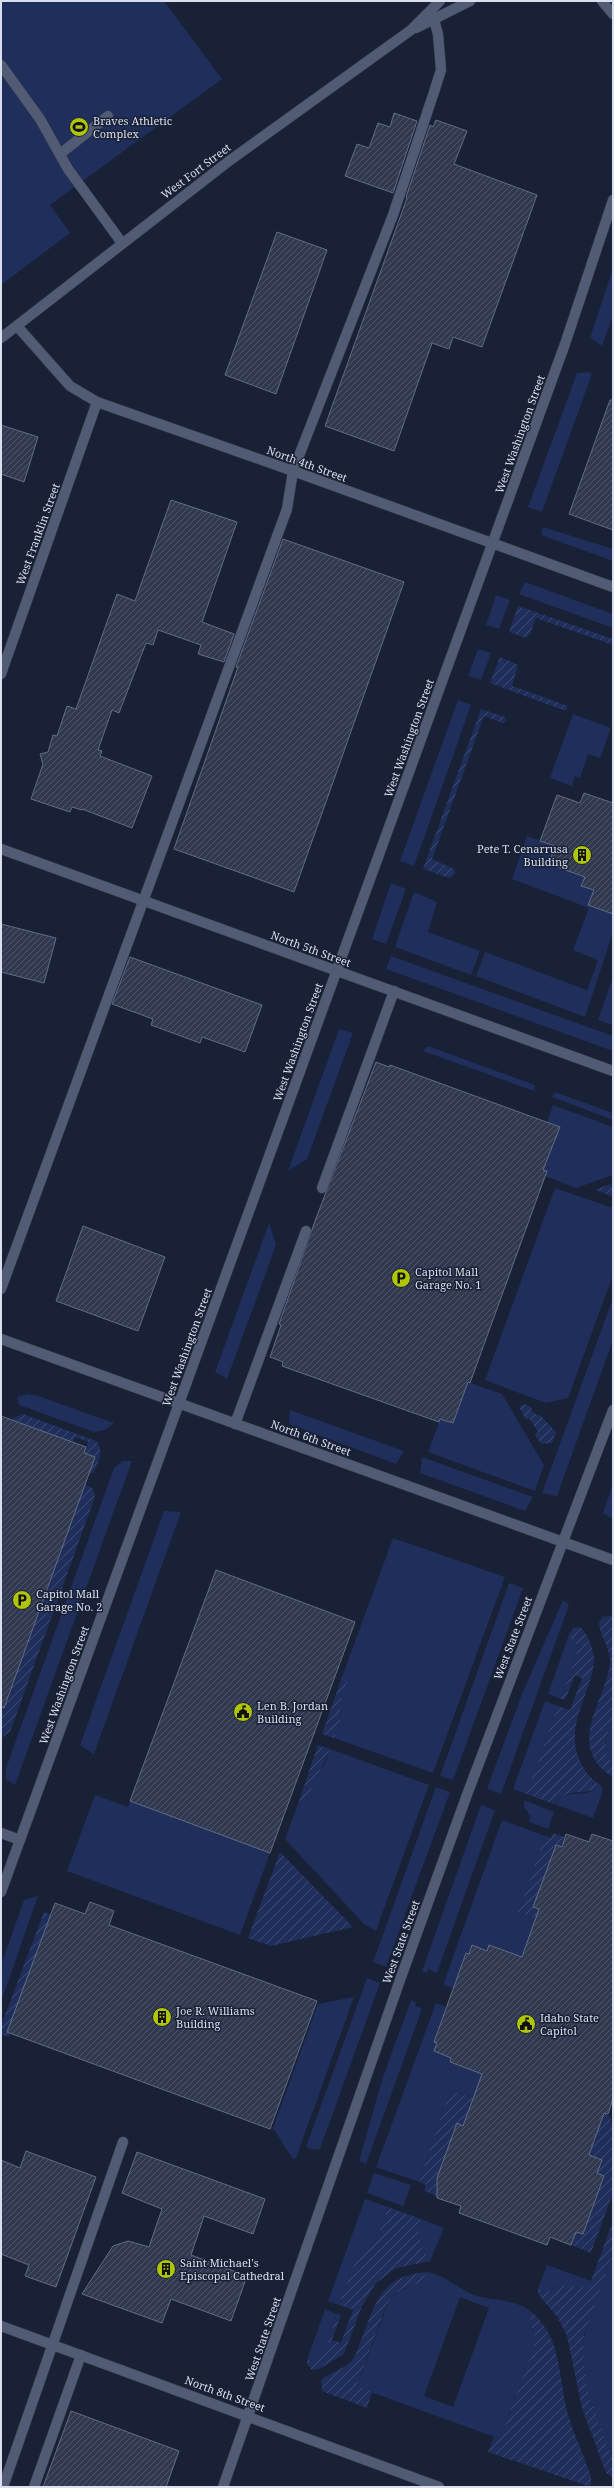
<svg xmlns="http://www.w3.org/2000/svg" width="614" height="2488" font-family="'Noto Serif',serif">
<style>
.grass{fill:#1f2e5b;fill-rule:evenodd}
.garden{fill:url(#garden-furrows)}
.building{fill:url(#building-hatch);stroke:#616c85}
.lines{fill:none;stroke-linecap:round;stroke-linejoin:round}
.service-casing{stroke:#383d4f;stroke-width:11}
.minor-casing{stroke:#383d4f;stroke-width:11}
.tertiary-casing{stroke:#383d4f;stroke-width:11}
.service{stroke:#525b74;stroke-width:10}
.minor{stroke:#525b74;stroke-width:10}
.tertiary{stroke:#525b74;stroke-width:10}
.labels{text-anchor:middle;stroke-width:3;stroke-linejoin:round;paint-order:stroke}
.poi-label{font-size:11px;fill:#d9dfee;stroke:#192136;text-anchor:start}
.street-label{font-size:11px;fill:#d9dfee;stroke:#192136}
</style>
<defs>
<pattern id="garden-furrows" width="10" height="10" patternUnits="userSpaceOnUse"><rect width="10" height="10" fill="#1f2e5b"/><path d="M-1 1l2-2M0 10L10 0M9 11l2-2" fill="none" stroke="#3f4c73"/></pattern>
<pattern id="building-hatch" width="6" height="6" patternUnits="userSpaceOnUse"><rect width="6" height="6" fill="#303950"/><path d="M-1 1l2-2M0 6l6-6M5 7l2-2" fill="none" stroke="#4d556a"/></pattern>
</defs>
<rect width="100%" height="100%" fill="#192136"/>
<path class="grass" d="M1 1H164L222 79 50 205 70 233 1 285Z
M613 268V315L602 346 590 338Z
M588 372 592 374 542 512 528 507 577 373Z
M543 527 613 549V561L541 535Z
M525 582 613 614V628L519 594Z
M496 595 510 600 499 629 486 625Z
M478 649 491 653 481 680 468 676Z
M458 700 471 705 414 866 400 861Z
M573 714 611 728 600 758 588 754 580 778 575 776 572 786 550 778Z
M527 836 555 846 549 864 585 877 582 886 594 890 589 905 613 914V932L585 1017 476 976 485 952 587 990 598 960 573 950 589 908 512 879Z
M391 883 406 889 386 944 372 939Z
M414 892 437 902 428 932 480 951 471 975 395 947Z
M391 956 613 1036V1051L386 969Z
M613 977V1025L598 1020Z
M339 1029 353 1033 307 1159 288 1171Z
M428 1046 535 1085 534 1091 423 1051Z
M555 1092 613 1113V1120L552 1097Z
M553 1105 613 1127V1175L576 1188 545 1176 543 1170 559 1127 547 1122Z
M555 1188 613 1208V1275L568 1398 546 1403 485 1380Z
M269 1223 276 1245 227 1379 215 1372Z
M613 1298V1340L557 1496 542 1493Z
M468 1382 502 1394 544 1465 535 1491 428 1452 440 1419 453 1423Z
M28 1394 38 1396 114 1423 105 1430 94 1432 19 1405 17 1397Z
M290 1410 404 1451 396 1464 289 1424Z
M422 1457 533 1497 525 1511 420 1473Z
M122 1461H132L15 1785 6 1779V1768L114 1468Z
M613 1484V1519L603 1513Z
M164 1511 181 1512 94 1754 80 1745Z
M393 1538 505 1577 433 1773 334 1738 340 1721 341 1700 348 1684 347 1680 342 1677Z
M509 1583 523 1588 453 1780 440 1776Z
M563 1600 569 1605 501 1794 487 1789 522 1694Z
M568 1637 576 1643 578 1649 561 1699 548 1694Z
M545 1701 558 1706 526 1794 513 1789Z
M613 1719V1777L611 1776C614 1765 608 1760 606 1749 604 1739 610 1728 613 1719Z
M330 1749 429 1785 376 1931 364 1924 285 1839 298 1804 306 1800 314 1779 324 1765Z
M436 1787 450 1792 386 1967 373 1962Z
M602 1787V1794L593 1818 554 1804 562 1795 586 1793Z
M95 1795 128 1807 130 1801 270 1853 240 1935 67 1871Z
M524 1800 554 1812 548 1829 529 1822 530 1816 524 1807Z
M481 1805 495 1810 437 1973 428 1969 427 1973 422 1971Z
M502 1820 545 1836 518 1912 536 1919 535 1969 489 1945 487 1951 472 1945 469 1954 466 1953 453 1988 443 1985Z
M38 1896 1 2002V1965L24 1900Z
M367 1978 380 1983 320 2149 314 2150 306 2147Z
M354 1997 296 2158H292L273 2128 318 2004Z
M411 2000 416 2002 415 2006 422 2009 366 2164 359 2161 382 2080Z
M436 2003 446 2007 434 2041 437 2043 434 2051 451 2058 450 2063 484 2075 482 2116 468 2111 473 2098 450 2090 419 2182 376 2167Z
M374 2173 411 2185 403 2206 367 2193Z
M365 2199 388 2207 375 2243 363 2249 357 2255 339 2305 328 2301Z
M421 2219 444 2228 430 2261C422 2248 415 2235 421 2219Z
M613 2254V2460C599 2425 575 2372 585 2334 591 2307 604 2280 613 2254Z
M547 2265 591 2281C581 2294 574 2285 561 2286 555 2286 550 2291 545 2292L538 2288Z
M427 2272C444 2274 458 2289 474 2295 492 2301 516 2299 530 2311 526 2322 537 2331 535 2343L500 2439 357 2387 389 2300C400 2286 422 2287 427 2272ZM460 2297 489 2308 453 2407 424 2396Z
M325 2309 336 2314C332 2327 326 2365 307 2360Z"/>
<path class="garden" d="M518 606 613 639V645L536 618 530 634 526 638 509 632Z
M500 657 518 665 512 686 568 706 566 711 490 683Z
M481 709 505 717 506 721 503 723 484 716 432 859 454 869 455 874 449 878 423 869Z
M611 1184 613 1197 596 1190V1189Z
M524 1404 531 1407 533 1413 541 1416 556 1432 552 1443 541 1444 535 1435 538 1432 529 1418 526 1420 519 1407Z
M23 1414 96 1441C105 1450 98 1463 93 1473L88 1474 95 1457 84 1453 88 1442 75 1437 73 1442 11 1419Z
M85 1484 93 1489 95 1497 10 1732 1 1738V1715Z
M613 1615V1719L605 1741 606 1750 613 1767 611 1776C564 1745 607 1698 610 1663 611 1648 599 1636 599 1622L603 1617Z
M580 1627C588 1633 595 1652 594 1663 589 1701 559 1732 586 1772 590 1778 597 1782 602 1787 586 1796 564 1787 554 1804L526 1794 558 1706 570 1710 582 1678 575 1675 565 1700 561 1699 578 1649 576 1643 568 1637 573 1628Z
M342 1677 347 1680 348 1684 341 1700 340 1721 334 1738 322 1734Z
M318 1745 330 1749C322 1767 314 1783 306 1800L298 1804Z
M553 1833 565 1837 561 1847 556 1845 534 1907 539 1909 536 1919 518 1912 545 1836 551 1838Z
M280 1852 353 1927 271 1946 248 1938Z
M44 1912 54 1916 9 2037 1 2034V2026Z
M450 2090 473 2098 463 2126 457 2124 436 2181 442 2183 437 2196 424 2191 426 2185 419 2182Z
M604 2113 610 2116 612 2124 613 2193 591 2253 571 2245 576 2232 583 2234 604 2176 597 2173 602 2160 589 2155Z
M388 2207 421 2219C415 2235 422 2248 430 2261L396 2268 376 2283 362 2306 344 2354 319 2369 312 2370 307 2364V2360C326 2365 332 2327 336 2314L341 2315 332 2340 341 2343 353 2310 339 2305 357 2255 363 2249 375 2243Z
M613 2221V2254L584 2335 583 2349 585 2376 591 2402 613 2460 612 2477 606 2473 582 2408 567 2336 558 2318 538 2294V2288L545 2292C551 2291 555 2287 561 2286 574 2283 580 2294 591 2281Z
M427 2272 422 2281C407 2289 394 2289 386 2306L357 2386 372 2392 367 2408 322 2391 321 2380C330 2372 344 2370 352 2360 357 2354 359 2345 362 2338 376 2300 382 2276 427 2272Z
M530 2311C562 2336 558 2375 567 2411 573 2433 584 2455 591 2477V2485L588 2486 488 2452 494 2437 500 2439 535 2343C537 2331 526 2322 530 2311Z"/>
<path class="building" d="M394 113 417 121 393 193 345 176 357 144 369 148 378 123 390 127Z
M436 120 467 131 454 164 537 195 482 347 453 337 449 349 432 343 394 451 325 426 407 198 406 197 430 125 433 127Z
M277 232 327 250 276 394 225 375Z
M610 400H613V530L569 514Z
M1 425 38 437 24 482 1 474Z
M171 500 237 522 202 622 234 634 224 662 198 654 201 645 158 630 153 645 146 643 119 713 112 710 98 750 102 751 100 756 152 776 132 828 82 809V810L72 807 70 812 31 799 43 764 40 754 48 752 53 735 57 736 67 706 76 709 117 594 135 601Z
M283 539 404 582 294 892 174 849 238 667H236Z
M584 793 613 803V914L588 905 594 890 581 886 585 877 549 864 555 846 540 841 557 795 580 803Z
M1 924 56 938 44 983 1 972Z
M130 957 262 1005 245 1052 202 1037 200 1043 151 1025 153 1019 112 1004Z
M376 1062 389 1067 390 1065 560 1127 543 1170 547 1171 470 1383 468 1382 453 1423 440 1419 439 1422 293 1370 282 1366 283 1362 270 1357 281 1325 279 1324 315 1221Z
M83 1226 165 1257 138 1331 56 1301Z
M1 1416 86 1447 84 1453 95 1457 4 1708 1 1707Z
M216 1570 355 1622 270 1853 130 1801Z
M566 1834 589 1842 592 1834 613 1841V2099L608 2114 604 2113 589 2155 602 2160 597 2173 604 2176 583 2234 576 2232 571 2245 550 2237 547 2245 459 2213 461 2206 437 2198V2178L457 2123 463 2126 482 2074 450 2062 451 2058 434 2051 437 2043 434 2042 466 1953 469 1954 472 1945 487 1951 489 1945 522 1957 539 1909 533 1907 556 1845 562 1847Z
M90 1902 114 1911 109 1925 317 2001 270 2129 7 2032 55 1903 85 1914Z
M26 2151 96 2177 56 2287 25 2276 29 2265 1 2254V2160L20 2168Z
M137 2152 265 2199 253 2234 204 2216 191 2255 247 2276 231 2321 171 2299 162 2323 82 2294 113 2246 128 2241 149 2247 162 2209 122 2193Z
M71 2411 179 2451 166 2487H43Z"/>
<g class="lines">
<g class="service-casing">
<path id="service" d="M1 65 40 119 68 169 122 243
M60 154 108 116
M322 1188 394 991
M1 1289 287 509 293 471 393 215 434 92 441 70 438 34 434 20
M235 1424 306 1231
M3 2487 123 2142
M34 2487 81 2355"/>
</g>
<g class="minor-casing">
<path id="minor" d="M1 674 97 402
M1 1833 20 1840"/>
</g>
<g class="tertiary-casing">
<path id="tertiary" d="M602 1 613 14
M416 28 470 1
M17 326 70 386 97 402 293 471 613 587
M1 338 229 161 411 30 440 1
M1 849 613 1071
M1 1339 613 1560
M1 1892 565 344 613 200
M1 2326 439 2487
M223 2487 400 1980 468 1792 613 1410"/>
</g>
<use href="#service" class="service"/>
<use href="#minor" class="minor"/>
<use href="#tertiary" class="tertiary"/>
</g>
<defs>
<g id="stadium-disc" transform="scale(1)"><circle r="9.5" fill="#afc508" stroke="#192136"/><path d="M0-5a6.5 5 0 1 0 0 10a6.5 5 0 1 0 0-10ZM-3.5-1.8h7v3.6h-7Z" fill="#111"/></g>
<g id="building-disc" transform="scale(1)"><circle r="9.5" fill="#afc508" stroke="#192136"/><path d="M-4-6H4V6H1V3H-1V6H-4ZM-2.5-4.3h1.7v1.8h-1.7ZM.8-4.3h1.7v1.8H.8ZM-2.5-1h1.7V.8h-1.7ZM.8-1h1.7V.8H.8Z" fill="#111"/></g>
<g id="parking-disc" transform="scale(1)"><circle r="9.5" fill="#afc508" stroke="#192136"/><path d="M-3.5-5.5H1a3.5 3.5 0 0 1 0 7H-1V5.5H-3.5ZM-1-3.4V-.6H.8a1.4 1.4 0 0 0 0-2.8Z" fill="#111"/></g>
<g id="civic-disc" transform="scale(1)"><circle r="9.5" fill="#afc508" stroke="#192136"/><path d="M-.6-6.5H3V-4.5H.6V-3L4-1V1h2V6H-6V1h2V-1L-.6-3ZM-1.2 2.5V6h2.4V2.5Z" fill="#111"/></g>
</defs>
<g fill-rule="evenodd">
<use href="#stadium-disc" x="79" y="127"/>
<use href="#building-disc" x="582" y="855"/>
<use href="#parking-disc" x="401" y="1278"/>
<use href="#parking-disc" x="22" y="1600"/>
<use href="#civic-disc" x="243" y="1712"/>
<use href="#building-disc" x="162" y="2017"/>
<use href="#civic-disc" x="526" y="2024"/>
<use href="#building-disc" x="166" y="2269"/>
</g>
<g class="labels">
<g class="poi-label">
<text x="93" y="125">Braves Athletic<tspan x="93" dy="13">Complex</tspan></text>
<text x="568" y="853" text-anchor="end">Pete T. Cenarrusa<tspan x="568" dy="13">Building</tspan></text>
<text x="415" y="1276">Capitol Mall<tspan x="415" dy="13">Garage No. 1</tspan></text>
<text x="36" y="1598">Capitol Mall<tspan x="36" dy="13">Garage No. 2</tspan></text>
<text x="257" y="1710">Len B. Jordan<tspan x="257" dy="13">Building</tspan></text>
<text x="176" y="2015">Joe R. Williams<tspan x="176" dy="13">Building</tspan></text>
<text x="540" y="2022">Idaho State<tspan x="540" dy="13">Capitol</tspan></text>
<text x="180" y="2267">Saint Michael's<tspan x="180" dy="13">Episcopal Cathedral</tspan></text>
</g>
<g class="street-label">
<text transform="translate(196 171) rotate(-37)" y="4">West Fort Street</text>
<text transform="translate(520 434) rotate(-70)" y="4">West Washington Street</text>
<text transform="translate(307 464) rotate(20)" y="4">North 4th Street</text>
<text transform="translate(38 534) rotate(-70)" y="4">West Franklin Street</text>
<text transform="translate(409 738) rotate(-70)" y="4">West Washington Street</text>
<text transform="translate(311 949) rotate(20)" y="4">North 5th Street</text>
<text transform="translate(298 1042) rotate(-70)" y="4">West Washington Street</text>
<text transform="translate(187 1347) rotate(-70)" y="4">West Washington Street</text>
<text transform="translate(311 1438) rotate(20)" y="4">North 6th Street</text>
<text transform="translate(513 1638) rotate(-69)" y="4">West State Street</text>
<text transform="translate(64 1685) rotate(-70)" y="4">West Washington Street</text>
<text transform="translate(401 1942) rotate(-70)" y="4">West State Street</text>
<text transform="translate(263 2339) rotate(-71)" y="4">West State Street</text>
<text transform="translate(225 2394) rotate(20)" y="4">North 8th Street</text>
</g>
</g>
<rect width="614" height="2488" fill="none" stroke="#d9dfee" stroke-width="4"/>
</svg>
